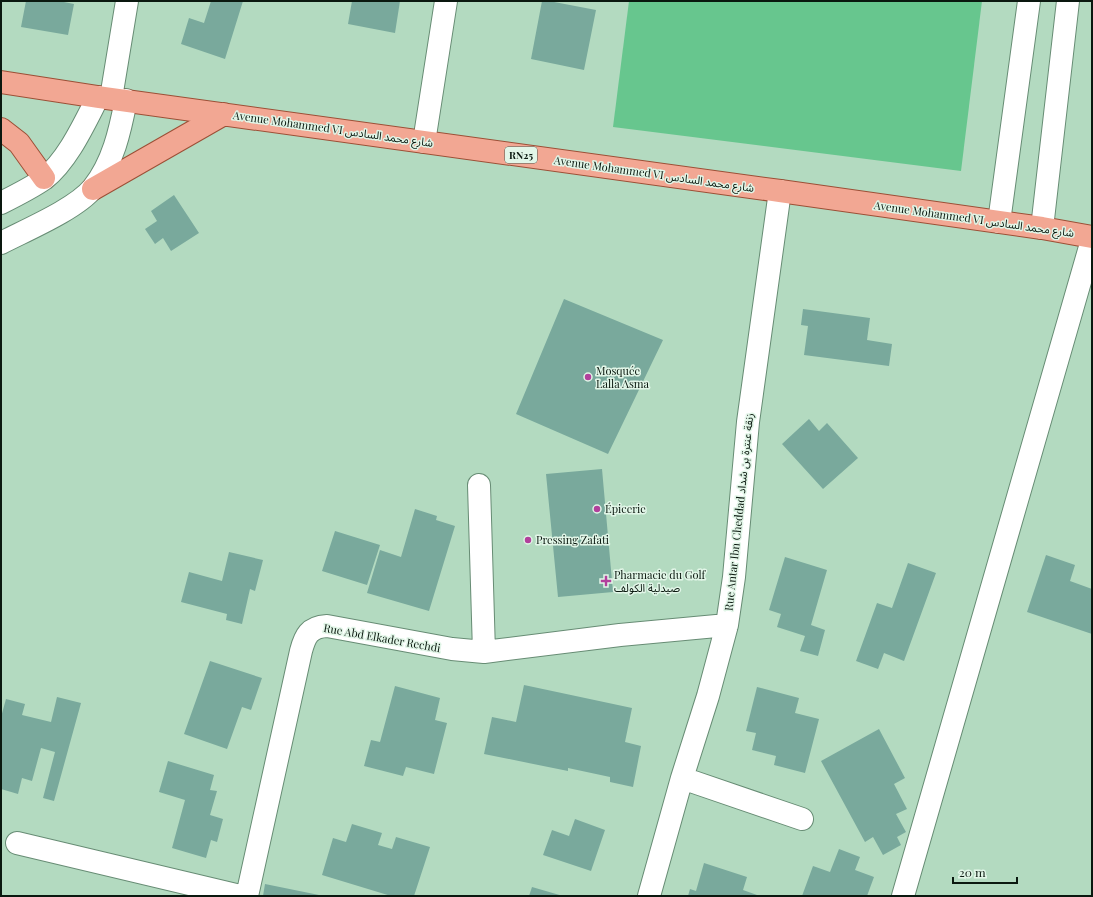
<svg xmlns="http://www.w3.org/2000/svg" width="1093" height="897" font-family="'Playfair Display','Noto Sans Arabic',serif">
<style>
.green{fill:#67c68e}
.building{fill:#79a99c}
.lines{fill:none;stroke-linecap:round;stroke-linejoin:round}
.minor-casing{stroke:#678c74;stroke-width:24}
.major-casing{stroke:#9c4f36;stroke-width:24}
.minor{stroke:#fff;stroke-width:22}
.major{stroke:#f2a793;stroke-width:22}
.poi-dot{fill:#b2409c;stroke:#e2f6e8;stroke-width:1.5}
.labels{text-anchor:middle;stroke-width:3;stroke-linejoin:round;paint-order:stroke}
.shield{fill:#e2f6e8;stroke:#4b5b50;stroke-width:1}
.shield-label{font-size:10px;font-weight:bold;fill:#0a180f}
.street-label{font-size:11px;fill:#0a180f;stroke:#e2f6e8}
.poi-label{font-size:11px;fill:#0a180f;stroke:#e2f6e8;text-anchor:start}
</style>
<rect width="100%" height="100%" fill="#b3dac0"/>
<path class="green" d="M629 1H982L961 171 613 127Z"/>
<path class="building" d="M26 1H59L74 4 68 35 21 27Z
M211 1H243L225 59 181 44 189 18 204 23Z
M352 1H400L395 33 348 24Z
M542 1H549L596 10 584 70 531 59Z
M174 195 199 233 171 251 163 238 155 244 145 229 157 221 151 211Z
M564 299 663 340 608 454 516 414Z
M803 309 870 318 867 340 892 344 889 366 804 355 808 326 801 325Z
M809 419 819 431 827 423 858 458 823 489 782 444Z
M602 469 613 592 558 597 546 474Z
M415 509 437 516 436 520 455 526 429 611 367 593 380 550 401 557Z
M335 531 380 545 367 585 322 571Z
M229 552 263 560 255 591 250 589 242 624 226 620 227 614 181 602 189 572 222 581Z
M1046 555 1075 565 1070 581 1092 589V634L1027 612Z
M785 557 827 570 811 625 825 630 818 656 800 651 805 636 777 627 781 614 769 610Z
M908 563 936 573 904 661 884 653 878 669 856 661 877 603 892 608Z
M210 661 262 678 251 710 242 707 227 749 184 734Z
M524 685 632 708 625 742 641 746 633 787 610 782V777L568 768V771L484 754 492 717 516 722Z
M395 686 440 698 435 720 447 723 434 774 406 767 403 776 364 766 371 740 380 742Z
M757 687 799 698 795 713 819 719 805 773 774 765 776 756 752 750 756 733 746 731Z
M57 697 81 703 54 801 43 798 55 752 41 748 32 781 22 778 18 794 1 789V717L6 699 25 704 22 715 51 722Z
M879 729 905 778 894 784 907 809 896 814 906 832 897 837 901 845 883 855 873 837 865 842 821 761Z
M168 761 214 775 210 790 217 791 210 815 223 819 217 842 211 840 206 858 172 848 185 800 159 792Z
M575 819 605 830 591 871 543 855 552 830 569 836Z
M352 824 382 833 378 845 392 849 396 837 430 847 414 896H391L322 875 333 838 346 842Z
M839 849 860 857 855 870 874 877 867 896H802L813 866 830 872Z
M704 863 747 877 743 890 757 895V896H688L690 889 696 891Z
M265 884 319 895V896H263Z
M532 887 563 896H529Z"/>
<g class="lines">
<g class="minor-casing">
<path id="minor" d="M111 98 127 1
M424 142 446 1
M1 203C15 196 31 188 44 179 68 160 84 124 98 97
M999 222 1029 1
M1042 228 1068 1
M1 243C26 230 76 209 93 188 113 163 120 131 126 100
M479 485 484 652
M682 778 802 819
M17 843 240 896
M247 896 301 651C305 636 309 627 327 626L452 649 484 652 620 635 727 625
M649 896 682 778 708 696 727 625 734 577 748 422 780 191
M903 896 1092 240"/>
</g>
<g class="major-casing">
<path id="major" d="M1 82 98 97 780 191 1042 228 1092 237
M1 129 19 143 44 178
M93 189 224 114"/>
</g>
<use href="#minor" class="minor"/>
<use href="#major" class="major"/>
</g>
<g class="poi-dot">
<circle cx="588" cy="377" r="4"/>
<circle cx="597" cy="509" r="4"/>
<circle cx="528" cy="540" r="4"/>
<path d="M604 575h4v4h4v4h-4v4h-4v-4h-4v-4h4z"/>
</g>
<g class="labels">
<rect class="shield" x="505" y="147" width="32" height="16" rx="3"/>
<g class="shield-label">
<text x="521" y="159">RN25</text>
</g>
<g class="street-label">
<text transform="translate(333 129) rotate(8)" y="4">Avenue Mohammed VI شارع محمد السادس</text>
<text transform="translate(654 174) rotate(8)" y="4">Avenue Mohammed VI شارع محمد السادس</text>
<text transform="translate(974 219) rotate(8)" y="4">Avenue Mohammed VI شارع محمد السادس</text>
<text transform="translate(739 512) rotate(-84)" y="4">Rue Antar Ibn Cheddad زنقة عنترة بن شداد</text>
<text transform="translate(382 638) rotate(10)" y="4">Rue Abd Elkader Rechdi</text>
</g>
<g class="poi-label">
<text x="596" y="375">Mosquée<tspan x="596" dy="13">Lalla Asma</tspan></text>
<text x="605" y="513">Épicerie</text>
<text x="536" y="544">Pressing Zafati</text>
<text x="614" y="579">Pharmacie du Golf<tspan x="614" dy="13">صيدلية الكولف</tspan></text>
</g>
</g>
<rect width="1093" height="897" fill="none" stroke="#0a180f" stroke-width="4"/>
<path d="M953 877v6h64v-6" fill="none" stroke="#0a180f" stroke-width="2"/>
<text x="959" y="877" font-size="12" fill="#0a180f" stroke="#e2f6e8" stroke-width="3" paint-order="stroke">20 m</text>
</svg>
